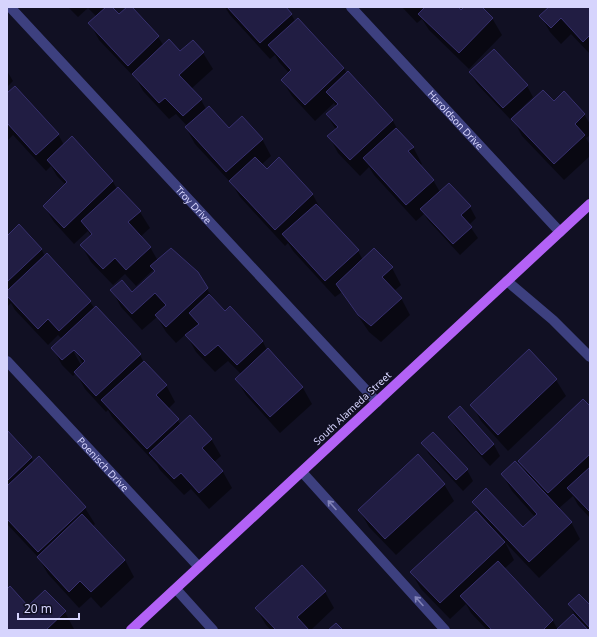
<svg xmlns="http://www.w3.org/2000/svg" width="597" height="637" font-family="'Noto Sans',sans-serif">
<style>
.shadow{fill:#0007;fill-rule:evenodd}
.building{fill:#211d43;stroke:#37306e}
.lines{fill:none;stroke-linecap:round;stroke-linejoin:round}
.minor{stroke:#3d407f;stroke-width:10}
.major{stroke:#b362f6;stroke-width:10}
.oneway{stroke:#8283b8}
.labels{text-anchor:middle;stroke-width:3;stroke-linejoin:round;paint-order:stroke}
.street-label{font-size:10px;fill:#d6d4fd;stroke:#111023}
</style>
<rect width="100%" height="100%" fill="#111023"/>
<path class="shadow" d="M68 7H111L119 16 129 7H131L158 37 164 46 180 53H203L213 69 191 89 201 100 206 109 229 129 262 139 271 156 261 165 267 171 279 159 313 195 322 212 358 251 363 260 392 268 401 285 394 291 401 298 410 315 381 342 369 332 342 292 335 297 293 251 288 243 285 246 240 197 232 184 195 144 186 128 187 126 176 114 169 119 143 91 137 80 99 40 90 23 97 17 88 8 78 17Z
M225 7H284L291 14 295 21 298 19 344 68 347 74 348 73 393 121 400 134 413 147 422 164 420 166 433 180 440 192 470 207 476 218 469 225 478 238 460 255 428 220 424 214 416 221 374 175 369 167 360 176 338 153 329 136 336 130 327 115 336 107 334 103 315 121 292 96 282 80 289 73 279 62 275 55 270 59 230 15Z
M402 7H457L461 11 465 7H480L492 18 502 35 469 69 429 30 422 19 417 23Z
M547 7H590V54L571 34 561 44 550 32 541 16 548 9Z
M7 71 13 81 7 87Z
M470 73 527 86 533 97 510 119 477 84Z
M7 92 58 134 64 145 72 138 113 182 117 189 140 212 150 228 140 237 150 247 158 261 197 273 214 300 225 312 230 307 263 342 267 350 303 388 312 404 280 433 246 395 236 379 241 374 228 361 215 372 196 352 186 334 176 343 166 332 157 317 142 330 121 307 112 290 132 293 155 272 154 269 136 286 125 274 113 285 91 262 81 245 91 236 88 231 74 244 54 222 44 206 66 185 57 176 51 166 46 171 13 135 7 141Z
M554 102 584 114 590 124V135L586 138 590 145V156L564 180 522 136 513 119Z
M7 235 41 249 45 256 47 255 90 302 95 309 140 355 144 363 166 385 175 402 168 409 181 425 211 439 221 456 214 462 223 472 232 488 209 509 191 489 184 495 160 470 157 465 112 417 108 410 106 412 85 389 76 373 73 376 62 365 53 348 62 339 58 335 48 345 15 310 11 303 7 307ZM74 348 83 364 81 365 72 349Z
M529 351 556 380 566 396 508 451 481 421 472 405Z
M460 408 494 445 500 456 490 466 456 429 450 418Z
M590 408V518L578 505 573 496 558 509 571 522 580 539 539 578 505 542 514 560 504 569 553 621 558 630 578 620 569 605 590 606V630L582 623 581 624 586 630H487L471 613 466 604 450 619 421 589 411 572 482 518 473 502 523 528 535 517 512 491 502 474H527L520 461Z
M7 431 31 458 34 462 85 508 95 524 92 527 125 560 134 577 101 608 91 597 79 608 48 574 38 557 7 524Z
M432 433 467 470 473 481 463 491 429 454 422 443Z
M444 484 454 501 396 555 369 527 359 510Z
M7 590 28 607 65 612 74 629 73 630H7Z
M325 592 334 608 311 630H271L266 625 256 608Z"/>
<path class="building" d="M106 7H112L119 14 127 7H132L159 36 128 66 88 23Z
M227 7H286L292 14 260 43Z
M425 7H458L461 10 464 7H482L493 18 459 53 418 14Z
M549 7H590V35L583 42 561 18 551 28 539 16Z
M298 18 344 68 305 105 281 80 291 70 268 45Z
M169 39 180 51 193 40 204 52 179 75 202 99 183 116 165 98 159 103 132 74Z
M494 49 528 85 503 108 469 72Z
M348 71 393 120 350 160 327 136 338 127 326 114 338 104 326 92Z
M15 86 59 134 36 155 7 123V93Z
M543 90 554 101 564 91 585 114 575 124 585 135 554 164 511 119Z
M209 106 229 128 242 116 263 139 226 172 185 127Z
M396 128 414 147 408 151 434 180 406 205 363 158Z
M72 136 113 181 64 228 43 206 67 182 47 160Z
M255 157 267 169 279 157 313 194 275 230 229 181Z
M449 183 471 206 461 215 472 227 453 244 420 209Z
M118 187 141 211 128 222 151 247 126 270 115 258 103 269 80 245 92 234 81 221Z
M316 204 359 250 325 281 282 234Z
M19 224 42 249 7 282V234L8 235Z
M171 248 198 272 208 288 166 327 155 315 166 305 155 293 132 314 110 290 122 280 132 292 155 271 150 266Z
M374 248 393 267 382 277 402 298 371 326 358 315 336 284Z
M47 253 91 301 59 331 48 319 38 329 7 296V291Z
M209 294 225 311 230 306 263 341 237 365 218 345 205 356 185 335 199 324 189 313Z
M96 306 141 354 96 396 74 372 85 361 74 350 62 360 51 348Z
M268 348 303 387 270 417 235 379Z
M529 349 557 379 498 435 470 405Z
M144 361 167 385 156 395 179 419 147 449 101 400Z
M583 399 590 406V454L548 493 518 461Z
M460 406 494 444 482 455 448 417Z
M190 415 212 439 202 448 223 471 199 493 181 473 174 479 149 453Z
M7 430 32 457 7 481Z
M433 432 468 469 456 480 421 443Z
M418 454 445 484 385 539 358 510Z
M39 456 86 507 38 552 7 519V486Z
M515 461 572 522 529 562 472 502 486 488 523 527 537 514 501 474Z
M590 467V512L567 488Z
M476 511 505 542 440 603 410 572Z
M82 514 125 560 91 592 80 581 69 592 37 557Z
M498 561 553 620 543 630H492L460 596Z
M302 565 326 591 297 617 309 630H276L255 608Z
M10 586 28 606 45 590 66 611 46 630H7V589Z
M579 594 590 605V628L568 604Z
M573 614 588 630H556Z
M336 623 343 630H328Z"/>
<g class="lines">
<g class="minor">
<path id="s1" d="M10 7 377 402"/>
<path id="s2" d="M351 7 560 232"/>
<path d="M507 281 553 320 590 357"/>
<path id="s3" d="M7 361 199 567"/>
<path d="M302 472 445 630"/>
<path d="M176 589 213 630"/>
</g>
<path class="major" d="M131 630 590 204"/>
</g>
<defs><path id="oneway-shaft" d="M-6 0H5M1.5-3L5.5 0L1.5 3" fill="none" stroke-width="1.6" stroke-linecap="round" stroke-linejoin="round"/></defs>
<g class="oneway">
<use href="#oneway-shaft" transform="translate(332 505) rotate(-132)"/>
<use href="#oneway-shaft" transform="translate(419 601) rotate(-132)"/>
</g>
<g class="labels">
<g class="street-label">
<text dy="4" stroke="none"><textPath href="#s2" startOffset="154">Haroldson Drive</textPath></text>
<text dy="4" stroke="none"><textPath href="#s1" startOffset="270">Troy Drive</textPath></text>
<text transform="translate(352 408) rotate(-43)" y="4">South Alameda Street</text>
<text dy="4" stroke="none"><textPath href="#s3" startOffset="141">Poenisch Drive</textPath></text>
</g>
</g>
<rect width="597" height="637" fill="none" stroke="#d6d4fd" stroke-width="16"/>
<path d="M18 613v6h61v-6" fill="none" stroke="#d6d4fd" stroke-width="2"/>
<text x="24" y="613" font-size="12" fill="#d6d4fd" stroke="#111023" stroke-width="3" paint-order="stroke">20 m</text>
</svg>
